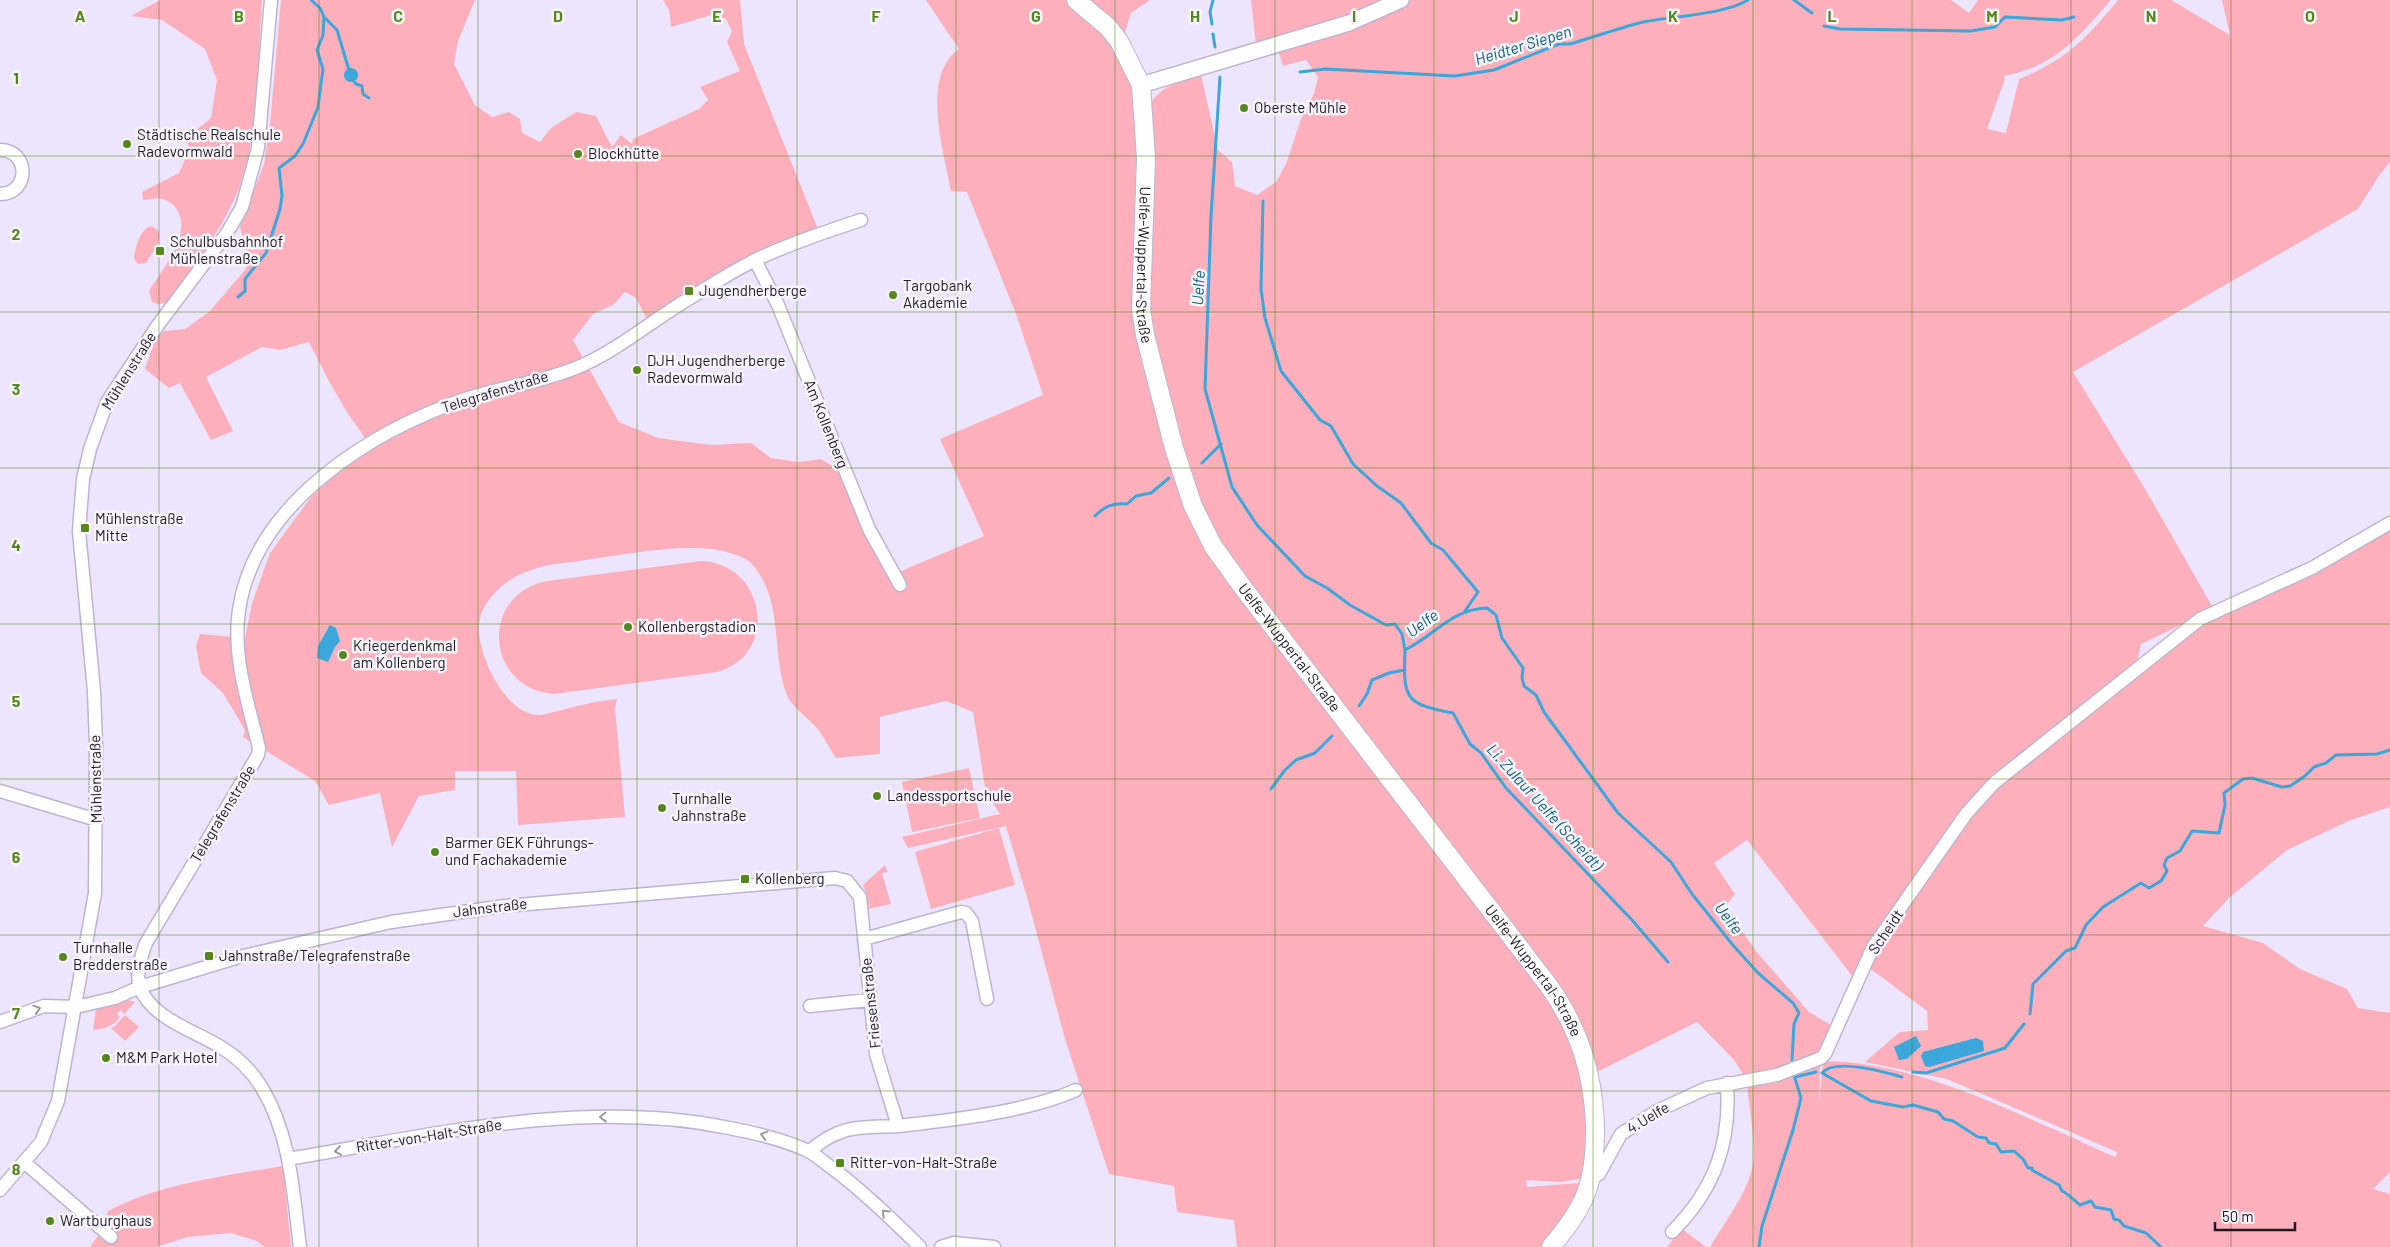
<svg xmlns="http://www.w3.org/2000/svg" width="2390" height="1247" font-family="Barlow,sans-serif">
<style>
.green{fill:#fdafbc}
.water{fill:#3ba7da}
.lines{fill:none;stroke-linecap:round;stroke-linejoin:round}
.stream{stroke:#3ba7da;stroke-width:3}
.minor-casing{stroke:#beb4d1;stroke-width:15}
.tertiary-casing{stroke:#beb4d1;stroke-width:18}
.secondary-casing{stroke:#beb4d1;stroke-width:20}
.minor{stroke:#fff;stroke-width:12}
.tertiary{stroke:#fff;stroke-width:15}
.secondary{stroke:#fff;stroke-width:18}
.oneway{stroke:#9a989d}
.grid{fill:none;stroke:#54871c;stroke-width:1;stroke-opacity:0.55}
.poi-dot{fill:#54871c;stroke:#f7f5fb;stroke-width:2}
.labels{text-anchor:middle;stroke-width:5;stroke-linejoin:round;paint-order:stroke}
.poi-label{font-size:15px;fill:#1e1a25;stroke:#f7f5fb;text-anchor:start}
.street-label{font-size:15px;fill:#1e1a25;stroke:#f7f5fb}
.water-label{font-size:16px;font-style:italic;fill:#0c5f82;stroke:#f7f5fb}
.grid-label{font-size:16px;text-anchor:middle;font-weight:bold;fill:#54871c;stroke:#f7f5fb;stroke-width:5;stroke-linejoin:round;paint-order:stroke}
</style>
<rect width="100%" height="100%" fill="#ede4fd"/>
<path class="green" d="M160 0H262C258 55 259 137 239 188 222 230 194 267 166 303L158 304 152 302 149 291C162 269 195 232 175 207 166 196 155 198 143 200L142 192 179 173 190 148 178 129 194 132 211 118 217 80 205 49 162 20 131 16Z
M281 0H475L458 41 454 64 475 105 492 117 509 112 520 119 522 133 540 142 551 128 576 112 596 116 612 147 621 135 632 144 633 139 699 109 708 100 700 87 740 71 727 42 732 31 726 19 715 14 671 27 669 10 663 0H740L744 44 820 234 754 260 649 323 636 298 625 292 613 305 593 314 573 340 619 422 658 438 711 445 751 443 771 458 799 462 821 459 846 474 894 574 984 536 940 439 1043 395 1016 314 967 192 951 191C944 153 920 76 959 49L926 0H1069L1107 35 1138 97 1137 310 1193 510 1544 990 1573 1042 1588 1113 1584 1178 1561 1182 1526 1180 1527 1187 1581 1183 1576 1202 1542 1247H1237L1234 1220 1177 1212 1174 1186 1109 1174 1065 1039 1028 901 1006 826 908 848 902 837 1000 814 986 793 973 712 946 701 880 717V754L836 758C829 748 824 736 816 727 807 717 790 705 786 693 771 650 784 601 752 564 745 556 724 551 713 549 672 545 627 554 586 560 570 563 553 563 538 568 524 572 512 577 501 587 490 597 480 609 479 625 477 654 505 715 539 715 545 715 552 712 558 711 577 706 596 701 617 699L615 708 625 817 518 825 516 771H455V790L419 796 392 847 380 793 329 805 315 781 243 737 245 730 223 693 201 673 196 646 200 634 245 638 252 603 270 553 311 497 341 470 370 450C364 432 353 423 344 407 331 386 320 364 309 342L280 350 262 347 206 377 233 431 211 440 180 383 169 388 145 369 156 337 165 331 185 329 209 312 246 269V247L240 227 264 164 270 125Z
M1084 0H1150L1131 13 1123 38Z
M1251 0H1387L1345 17 1256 45Z
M1410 0H1951L1969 13 1978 0H2111C2079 37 2054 67 2004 76L2005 79 1987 129 2006 133 2019 79C2066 60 2086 39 2118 0H2171L2230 35 2222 0H2390V162L2378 177 2358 209 2073 372 2144 487 2212 606 2189 621 2141 644 2137 663 2006 765 1853 977 1747 840 1714 863 1735 894 1725 907 1756 951 1809 1012 1831 1025 1819 1054 1802 1064 1744 1076 1735 1061 1697 1022 1593 1074 1583 1037 1231 566 1187 482 1144 308 1151 103C1161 85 1183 81 1201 75L1218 150 1232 162 1235 186 1257 195 1276 182 1286 164 1303 113 1314 94 1318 77 1306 60 1283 66 1278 50 1365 20Z
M151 226 158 230C164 240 151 254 146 263L138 264 134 259C135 248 140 229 151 226Z
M2390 531V807L2351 820 2287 850 2229 898 2203 926 2263 943 2300 969 2347 989 2358 1008 2390 1013V1172L2373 1189 2390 1194V1247H1710C1724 1223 1745 1197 1752 1169 1757 1149 1749 1106 1747 1084L1808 1071 1820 1066 1819 1103 1823 1061C1907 1062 1985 1099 2060 1132 2079 1140 2097 1150 2116 1157L2117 1152 1947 1079 1865 1062 1900 1032 1928 1030 1927 1011 1868 967 1885 938 1970 818 1998 786 2183 637 2210 620Z
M701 561C766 563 780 655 717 672L554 694C485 689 479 594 547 581Z
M969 768 980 818 912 832 902 782Z
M999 828 1015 885 931 909 915 852Z
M885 865 888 872 882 873 891 904 869 909 866 892 863 885Z
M129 1000 135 1002 124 1014 121 1010 117 1014 120 1017 115 1023 105 1028 93 1030 96 1009Z
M125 1015 139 1027 125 1041 111 1028 115 1026Z
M283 1166 291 1247H264L257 1241 230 1233 188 1237 156 1247H90L102 1230 108 1211C161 1183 225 1176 283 1166Z
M1682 1229 1706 1247H1667Z"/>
<path class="water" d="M344 75a7 7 0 1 1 14 0a7 7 0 1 1-14 0Z
M330 625 336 628 340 641 335 647 328 662 317 658 318 646Z
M1916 1036 1921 1046 1907 1059 1899 1060 1894 1047Z
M1976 1038 1983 1041 1984 1051 1929 1067 1925 1066 1921 1056 1923 1052Z"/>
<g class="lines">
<path class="stream" d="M1794 0 1812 13
M324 17 337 30 349 70
M1212 24 1210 12 1213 0
M1824 26 1840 29 1971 31 1995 27 2005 17 2062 20 2074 17
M1213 34 1215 47
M1300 72 1325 69 1455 76 1494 70 1559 44H1570C1594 37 1619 28 1643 22 1673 16 1723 15 1748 0
M1220 77 1211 216 1205 389 1232 487 1257 525 1305 576 1327 588 1350 605 1386 625 1395 624 1402 634 1405 650C1435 635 1452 609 1487 608L1496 615 1502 638 1523 668 1522 678 1524 686 1536 695 1544 712 1618 813 1671 862 1692 894 1732 944 1758 973 1793 1003 1799 1013 1794 1024 1792 1060
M353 80 356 84 362 86 363 94 369 98
M1263 201 1261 289 1265 318 1281 371 1320 420 1331 426 1353 464 1377 486 1401 503 1431 543 1443 550 1478 592 1465 611
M238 297 245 291V279L266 253 280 209 282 196 279 168 295 156 303 144 318 107 323 69 317 50 323 35 324 17 320 8 311 0
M1202 463 1221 444
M1095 516C1105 506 1112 503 1127 504L1136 496 1151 493 1169 478
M1405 650C1403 699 1405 704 1453 713L1470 744 1481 753 1506 788 1632 920 1668 962
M1359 706 1367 694 1372 680 1389 673 1405 670
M1271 789 1285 770 1296 760 1315 753 1332 736
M2030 1014 2033 984 2066 951 2075 948 2086 925 2103 907 2141 883 2149 888 2161 881 2167 871 2164 865 2167 858 2180 851 2192 831 2219 833 2225 805 2224 793 2243 779 2252 778 2282 787 2290 786 2305 776 2314 767 2326 763 2336 755 2377 754 2390 750
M1913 1072 1926 1073 2005 1048 2024 1024
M1795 1077 1816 1072
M1902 1077C1885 1072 1835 1058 1822 1073L1871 1101 1903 1107 1913 1105 1938 1112 1944 1119 1953 1121 1978 1137 1986 1138 1989 1143 1996 1144 2001 1152 2014 1151 2023 1159 2028 1168H2032V1170L2059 1185 2062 1191C2066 1192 2075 1201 2080 1205L2091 1201 2095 1207 2111 1210 2114 1219 2119 1220 2124 1226 2146 1233 2161 1247
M1759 1247 1762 1226 1793 1130 1801 1098 1794 1075"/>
<g class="minor-casing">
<path id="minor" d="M0 150C30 150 30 194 0 194
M755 260 778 305 869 529 900 585
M0 791 97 820
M864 939 961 912 966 913 972 921 987 999
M810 1006 869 1000
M0 1022 44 1006 76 1007 115 998 140 987 239 957 391 922 505 906 835 878 847 881 860 897 876 1054 898 1126C860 1128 839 1124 809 1152
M898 1126C951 1120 1028 1112 1076 1090
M288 1159C433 1135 582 1098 729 1128 756 1133 783 1139 808 1151 818 1156 827 1165 836 1171 866 1194 893 1220 920 1247
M24 1162 111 1237
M1590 1179 1599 1174 1621 1134 1657 1111 1707 1088 1777 1075 1821 1058 1825 1054 1873 947 1966 814 1994 783 2200 619 2312 568 2390 523
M0 1190 41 1142 58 1101 95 893 96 744 94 691 79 531 83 479 90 449 107 402 158 325 227 233 242 207 258 148 271 0
M1672 1232C1715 1189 1731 1143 1727 1083
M300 1247C293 1193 291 1136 262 1088 252 1071 236 1056 219 1046 193 1030 153 1019 140 988 135 974 141 956 146 943L258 755 259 748C248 702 232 657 239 610 255 502 373 430 468 398 506 386 548 381 585 364 620 348 652 321 685 301 708 287 731 272 755 260 789 244 825 232 861 220
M941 1247 954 1243 994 1247"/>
</g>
<g class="tertiary-casing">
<path id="tertiary" d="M1141 85 1349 23 1401 0"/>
</g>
<g class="secondary-casing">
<g id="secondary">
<path id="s1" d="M1076 0 1108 27 1119 41 1141 85 1146 158 1141 309 1145 335 1174 448 1193 506 1213 546 1244 589 1549 986C1579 1029 1593 1072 1595 1125 1595 1149 1594 1174 1585 1196 1577 1215 1564 1231 1551 1247"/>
</g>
</g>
<use href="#minor" class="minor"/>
<use href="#tertiary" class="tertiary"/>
<use href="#secondary" class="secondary"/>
</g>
<defs><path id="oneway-chevron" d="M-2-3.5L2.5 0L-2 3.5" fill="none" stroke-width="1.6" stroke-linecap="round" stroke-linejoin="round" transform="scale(1.25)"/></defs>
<g class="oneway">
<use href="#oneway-chevron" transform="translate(37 1009) rotate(-18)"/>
<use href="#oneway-chevron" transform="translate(603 1117) rotate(179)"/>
<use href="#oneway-chevron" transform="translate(764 1135) rotate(-165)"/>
<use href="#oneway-chevron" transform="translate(338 1151) rotate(171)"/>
<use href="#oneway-chevron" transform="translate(885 1213) rotate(-136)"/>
</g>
<path class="grid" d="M159 0V1247M319 0V1247M478 0V1247M637 0V1247M797 0V1247M956 0V1247M1115 0V1247M1275 0V1247M1434 0V1247M1593 0V1247M1753 0V1247M1912 0V1247M2071 0V1247M2231 0V1247M0 156H2390M0 312H2390M0 468H2390M0 624H2390M0 779H2390M0 935H2390M0 1091H2390"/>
<g class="poi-dot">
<circle cx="1244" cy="108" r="5"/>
<circle cx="127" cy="144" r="5"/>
<circle cx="578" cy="154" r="5"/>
<rect x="155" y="246" width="10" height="10" rx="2.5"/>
<rect x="684" y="286" width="10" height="10" rx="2.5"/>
<circle cx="893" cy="295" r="5"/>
<circle cx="637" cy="370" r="5"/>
<rect x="80" y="523" width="10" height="10" rx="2.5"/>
<circle cx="628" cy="627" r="5"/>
<circle cx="343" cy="655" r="5"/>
<circle cx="877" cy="796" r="5"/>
<circle cx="662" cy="808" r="5"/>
<circle cx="435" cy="852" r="5"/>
<rect x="740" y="874" width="10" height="10" rx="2.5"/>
<rect x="204" y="951" width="10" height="10" rx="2.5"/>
<circle cx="63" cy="957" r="5"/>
<circle cx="106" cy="1058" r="5"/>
<rect x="835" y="1158" width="10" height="10" rx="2.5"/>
<circle cx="50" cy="1221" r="5"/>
</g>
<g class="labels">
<g class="poi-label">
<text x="1254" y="113">Oberste Mühle</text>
<text x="137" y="140">Städtische Realschule<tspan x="137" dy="17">Radevormwald</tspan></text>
<text x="588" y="159">Blockhütte</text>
<text x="170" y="247">Schulbusbahnhof<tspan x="170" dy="17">Mühlenstraße</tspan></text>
<text x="903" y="291">Targobank<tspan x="903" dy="17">Akademie</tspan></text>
<text x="699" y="296">Jugendherberge</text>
<text x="647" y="366">DJH Jugendherberge<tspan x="647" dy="17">Radevormwald</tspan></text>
<text x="95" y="524">Mühlenstraße<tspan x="95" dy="17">Mitte</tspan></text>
<text x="638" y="632">Kollenbergstadion</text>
<text x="353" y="651">Kriegerdenkmal<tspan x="353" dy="17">am Kollenberg</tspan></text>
<text x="887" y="801">Landessportschule</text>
<text x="672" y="804">Turnhalle<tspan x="672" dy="17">Jahnstraße</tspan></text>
<text x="445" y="848">Barmer GEK Führungs-<tspan x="445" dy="17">und Fachakademie</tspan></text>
<text x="755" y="884">Kollenberg</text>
<text x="73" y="953">Turnhalle<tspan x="73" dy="17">Bredderstraße</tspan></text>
<text x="219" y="961">Jahnstraße/Telegrafenstraße</text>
<text x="116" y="1063">M&amp;M Park Hotel</text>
<text x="850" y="1168">Ritter-von-Halt-Straße</text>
<text x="60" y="1226">Wartburghaus</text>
</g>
<g class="street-label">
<text dy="5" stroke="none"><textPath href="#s1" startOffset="289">Uelfe-Wuppertal-Straße</textPath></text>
<text transform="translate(129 371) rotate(-58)" y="5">Mühlenstraße</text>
<text transform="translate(495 392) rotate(-17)" y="5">Telegrafenstraße</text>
<text transform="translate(826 424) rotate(68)" y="5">Am Kollenberg</text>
<text dy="5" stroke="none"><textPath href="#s1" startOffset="709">Uelfe-Wuppertal-Straße</textPath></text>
<text transform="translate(96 779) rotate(-91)" y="5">Mühlenstraße</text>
<text transform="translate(223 814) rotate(-59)" y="5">Telegrafenstraße</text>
<text transform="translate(490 908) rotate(-7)" y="5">Jahnstraße</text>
<text transform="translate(1886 932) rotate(-56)" y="5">Scheidt</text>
<text dy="5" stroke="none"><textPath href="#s1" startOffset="1114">Uelfe-Wuppertal-Straße</textPath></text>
<text transform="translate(871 1003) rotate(-96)" y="5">Friesenstraße</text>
<text transform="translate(1648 1118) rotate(-31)" y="5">4.Uelfe</text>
<text transform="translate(429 1136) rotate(-9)" y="5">Ritter-von-Halt-Straße</text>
</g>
<g class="water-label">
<text transform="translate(1523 45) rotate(-17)" y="6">Heidter Siepen</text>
<text transform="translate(1198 288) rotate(-87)" y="6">Uelfe</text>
<text transform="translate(1422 623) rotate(-36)" y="6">Uelfe</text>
<text transform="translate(1545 807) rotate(48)" y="6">Li. Zulauf Uelfe (Scheidt)</text>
<text transform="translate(1729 918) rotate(53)" y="6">Uelfe</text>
</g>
</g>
<g class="grid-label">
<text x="80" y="22">A</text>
<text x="239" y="22">B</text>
<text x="398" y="22">C</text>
<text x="558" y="22">D</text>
<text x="717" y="22">E</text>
<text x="876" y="22">F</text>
<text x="1036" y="22">G</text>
<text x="1195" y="22">H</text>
<text x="1354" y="22">I</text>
<text x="1514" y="22">J</text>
<text x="1673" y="22">K</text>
<text x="1832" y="22">L</text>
<text x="1992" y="22">M</text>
<text x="2151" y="22">N</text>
<text x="2310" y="22">O</text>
<text x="16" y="84">1</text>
<text x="16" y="240">2</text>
<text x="16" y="395">3</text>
<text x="16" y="551">4</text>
<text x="16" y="707">5</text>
<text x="16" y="863">6</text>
<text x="16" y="1019">7</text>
<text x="16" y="1175">8</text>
</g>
<path d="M2215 1222v8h80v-8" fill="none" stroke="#1e1a25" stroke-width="2.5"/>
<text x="2222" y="1222" font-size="15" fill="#1e1a25" stroke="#f7f5fb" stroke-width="4" paint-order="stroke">50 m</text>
</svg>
